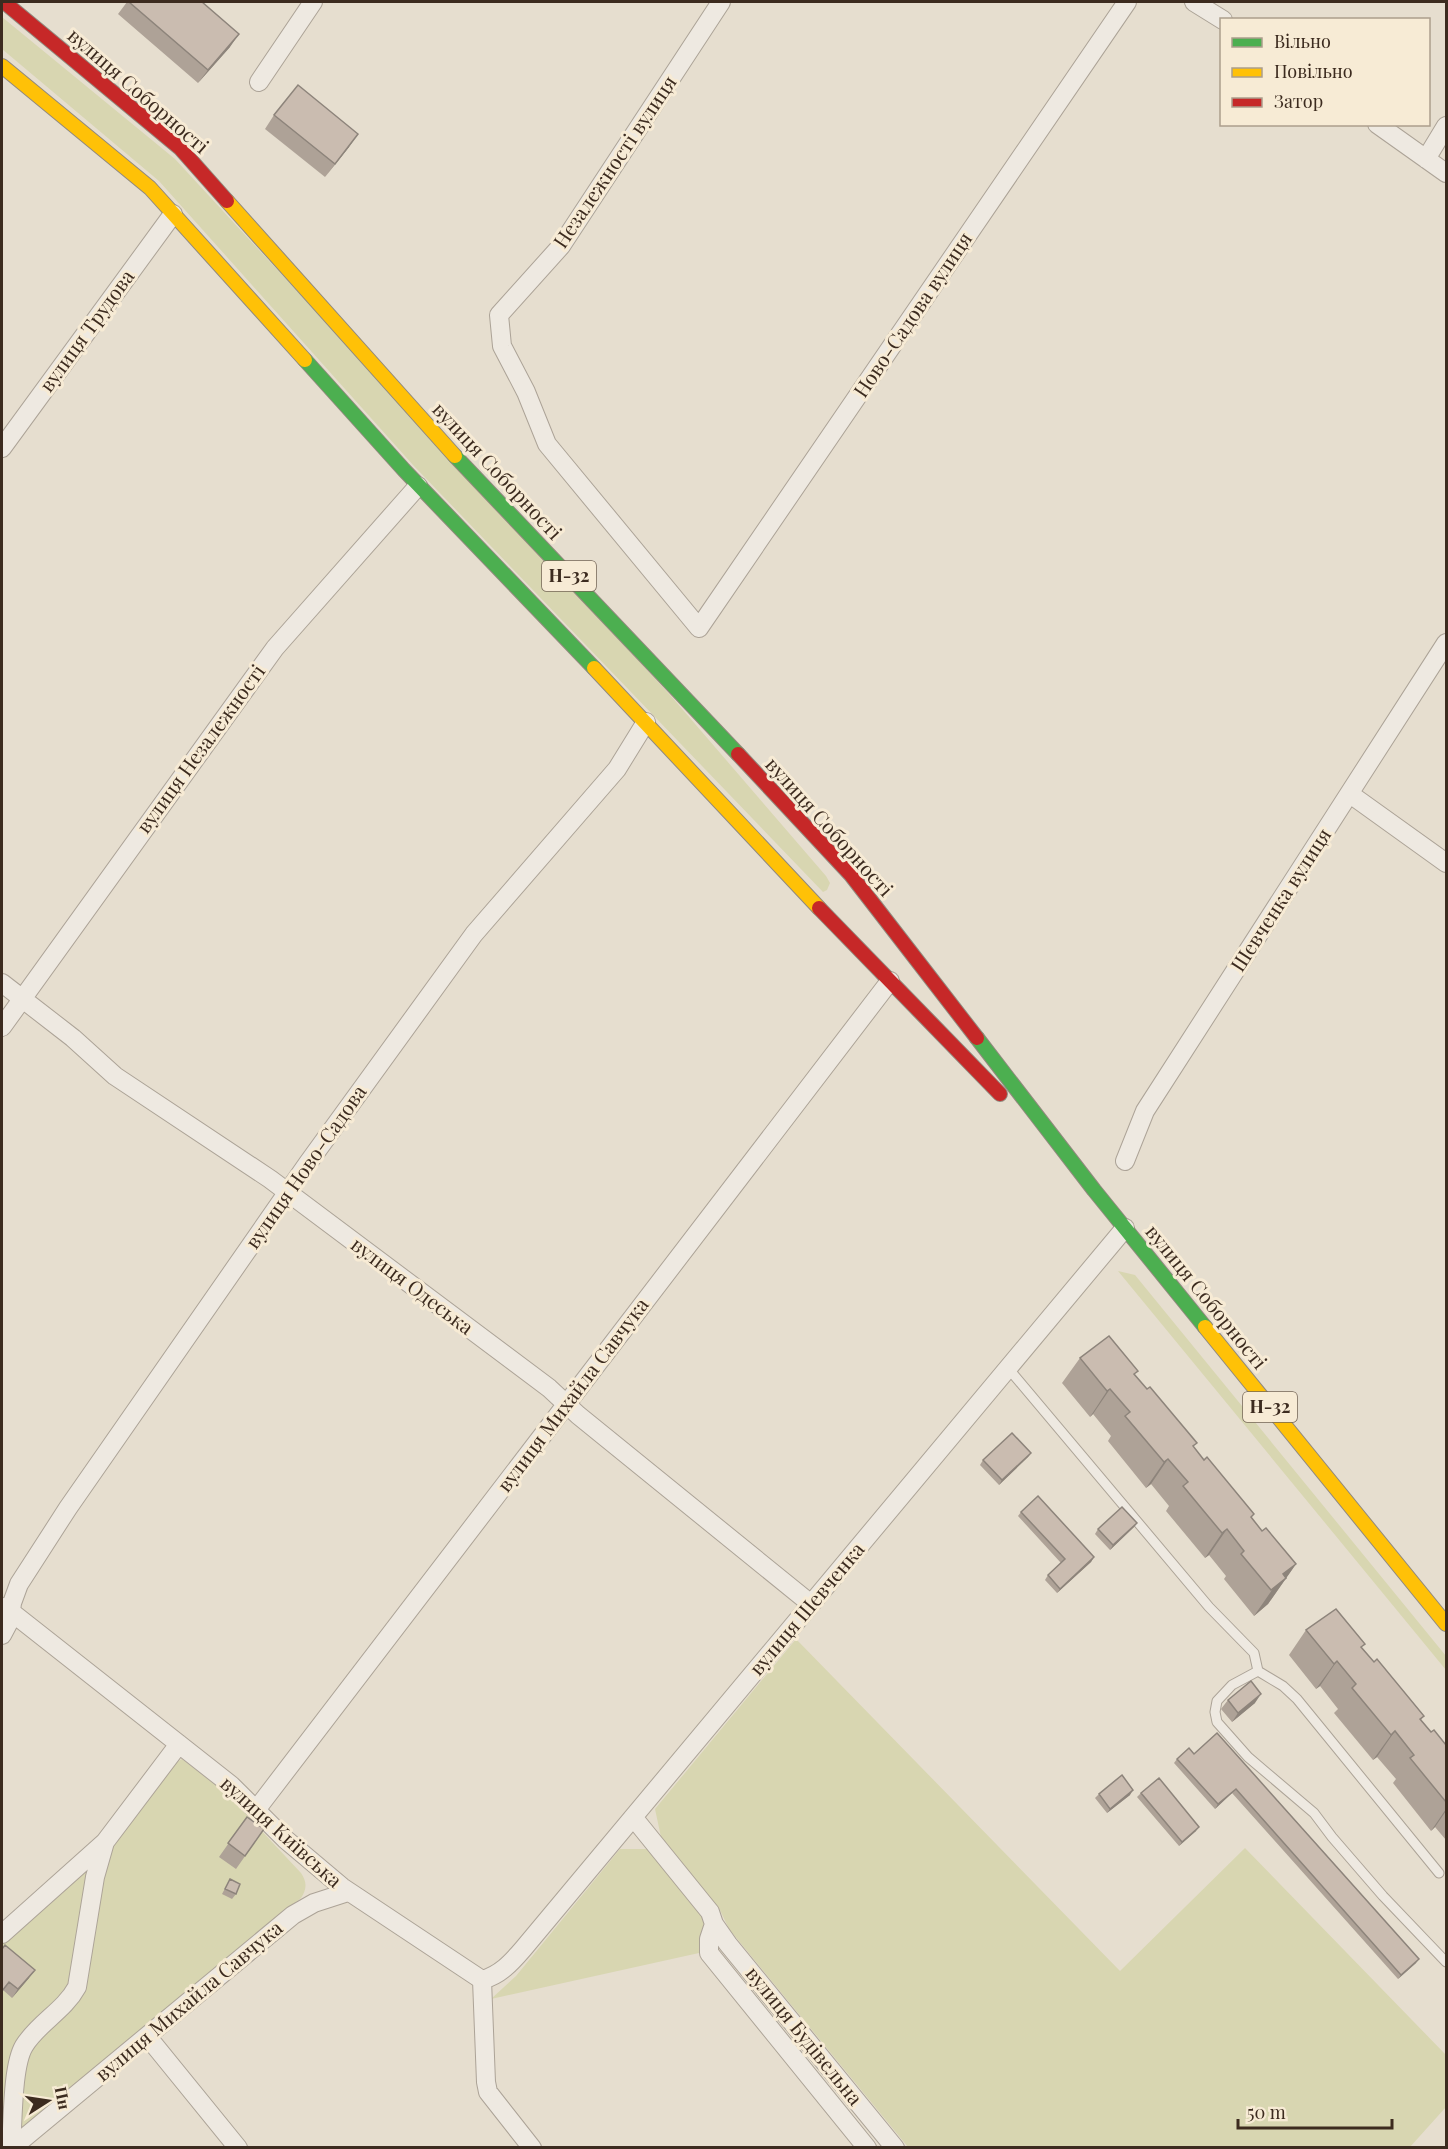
<svg xmlns="http://www.w3.org/2000/svg" width="1448" height="2149" font-family="'Playfair Display',serif">
<style>
.green{fill:#d8d6b1}
.lines{fill:none;stroke-linecap:round;stroke-linejoin:round}
.lane-casing{stroke:#aca397;stroke-width:11}
.street-casing{stroke:#aca397;stroke-width:20}
.fast-casing{stroke:#91897e;stroke-width:16}
.slow-casing{stroke:#91897e;stroke-width:16}
.jam-casing{stroke:#91897e;stroke-width:16}
.lane{stroke:#eee9e1;stroke-width:9}
.street{stroke:#eee9e1;stroke-width:18}
.fast{stroke:#4caf50;stroke-width:14}
.slow{stroke:#ffc107;stroke-width:14}
.jam{stroke:#c62828;stroke-width:14}
.wall{fill:#aea297}
.shaded-wall{fill:#8d847b}
.building{fill:#cabcb0;stroke:#8d847b;stroke-width:1.5}
.labels{text-anchor:middle;stroke-width:6;stroke-linejoin:round;paint-order:stroke}
.shield{fill:#f7ebd5;stroke:#746556;stroke-width:1.5}
.shield-label{font-size:18px;font-weight:bold;fill:#3c2b1f}
.street-label{font-size:20px;fill:#3c2b1f;stroke:#f7ebd5}
</style>
<rect width="100%" height="100%" fill="#e6decf"/>
<path class="green" d="M2 17 175 159 671 696 826 876 830 883 827 890 823 892 413 465 159 181 2 49Z
M1118 1271 1135 1275 1446 1656V1670Z
M796 1639 1120 1971 1245 1848 1446 2055V2107L1410 2147H908L729 1929 719 1908 661 1837 655 1809Z
M182 1759 226 1793 301 1873C307 1882 307 1889 301 1898L2 2145V1939L168 1767Z
M620 1849H647L705 1920 699 1953 491 1999 516 1976Z"/>
<g class="lines">
<g class="lane-casing">
<path id="lane" d="M1008 1368 1209 1607 1254 1653 1258 1671 1283 1686 1297 1699 1439 1873
M1258 1671 1232 1685 1217 1701 1215 1712 1217 1722 1248 1757 1314 1813 1332 1837 1383 1896 1446 1962"/>
</g>
<g class="street-casing">
<path id="street" d="M721 2 561 246 499 315 502 346 526 392 547 444 699 628 1127 2
M1194 2 1223 20
M259 82 313 2
M1377 124 1446 173
M1426 159 1446 126
M2 448 173 214
M1350 794 1446 863
M2 983 73 1038 115 1076 270 1179 549 1388 578 1415 811 1604
M2 1027 275 648 418 486
M1125 1161 1145 1111 1446 643
M5 1607 231 1785 285 1839 342 1887 482 1980 486 2082 488 2092 532 2148
M2 1635 10 1620 12 1603 19 1584 68 1508 308 1163 474 934 617 769 646 722
M256 1810 890 981
M633 1817 710 1912 714 1924 728 1944 895 2148
M714 1924 709 1939V1953L867 2148
M2 1934 105 1842 179 1744
M482 1980C500 1975 511 1963 523 1949L1125 1228
M147 2036 238 2148
M11 2148C13 2123 12 2066 24 2046 38 2023 64 2011 77 1987L95 1877 105 1842
M12 2148 293 1915 314 1903 348 1892"/>
</g>
<g class="fast-casing">
<path id="fast" d="M305 360 404 470 594 668
M455 456 738 754
M977 1038 1094 1190 1205 1327"/>
</g>
<g class="slow-casing">
<path id="slow" d="M2 66 150 188 305 360
M227 201 455 456
M594 668 819 908
M1205 1327 1446 1624"/>
</g>
<g class="jam-casing">
<path id="jam" d="M4 2 180 148 227 201
M738 754 851 875 977 1038
M819 908 1000 1094"/>
</g>
<use href="#lane" class="lane"/>
<use href="#street" class="street"/>
<use href="#fast" class="fast"/>
<use href="#slow" class="slow"/>
<use href="#jam" class="jam"/>
</g>
<path class="wall" d="M127 2H202L230 47 198 83 118 14Z
M274 115 349 147 325 177 265 129Z
M1080 1358 1135 1376 1204 1460 1254 1514 1251 1517 1262 1531 1296 1564 1268 1604 1254 1616 1224 1579 1226 1576 1209 1555 1205 1558 1166 1511 1169 1506 1151 1484 1146 1488 1108 1441 1111 1436 1093 1414 1090 1417 1062 1383Z
M1031 1453 1028 1457 999 1485 980 1465 983 1460Z
M1021 1512 1094 1557 1091 1562 1057 1593 1045 1580 1048 1575 1061 1563 1018 1516Z
M1137 1523 1134 1527 1110 1550 1095 1534 1098 1529Z
M1306 1630 1362 1648 1374 1662 1424 1716 1421 1720 1431 1732 1446 1745V1840L1435 1827 1431 1831 1393 1783 1396 1779 1377 1757 1373 1760 1334 1713 1338 1709 1320 1686 1316 1689 1289 1655Z
M1228 1700 1255 1703 1232 1722 1221 1709Z
M1217 1733 1416 1963 1398 1979 1232 1793 1215 1809 1174 1763 1177 1759 1194 1754Z
M1141 1793 1196 1831 1179 1846 1137 1797Z
M1099 1794 1130 1795 1107 1813 1095 1798Z
M247 1817 264 1829 236 1869 219 1857Z
M230 1879 236 1894 232 1899 222 1894Z
M2 1949 29 1978 12 1998 3 1990Z"/>
<path class="shaded-wall" d="M239 34 230 47 198 83 208 70Z
M358 134 349 147 325 177 335 164Z
M1110 1389 1093 1414 1090 1417 1107 1391Z
M1031 1453 1028 1457 999 1485 1002 1480Z
M1168 1459 1151 1484 1146 1488 1164 1462Z
M1137 1523 1134 1527 1110 1550 1113 1545Z
M1227 1529 1209 1555 1205 1558 1222 1533Z
M1094 1557 1091 1562 1057 1593 1060 1589Z
M1296 1564 1268 1604 1254 1616 1283 1574Z
M1337 1661 1320 1686 1316 1689 1334 1664Z
M1261 1694 1255 1703 1232 1722 1238 1713Z
M1395 1731 1377 1757 1373 1760 1391 1735Z
M1236 1789 1232 1793 1215 1809 1218 1804Z
M1133 1790 1130 1795 1107 1813 1110 1809Z
M1446 1809V1811L1435 1827 1431 1831Z
M1199 1827 1196 1831 1179 1846 1182 1842Z
M1419 1959 1416 1963 1398 1979 1401 1975Z
M35 1970 29 1978 12 1998 18 1989Z"/>
<path class="building" d="M129 2H202L239 34 208 70Z
M298 85 358 134 335 164 274 115Z
M1109 1336 1138 1371 1134 1374 1147 1389 1150 1387 1197 1443 1193 1446 1204 1460 1207 1457 1254 1514 1251 1517 1262 1531 1266 1528 1296 1564 1283 1574 1286 1578 1271 1590 1241 1554 1244 1551 1227 1529 1222 1533 1183 1486 1188 1482 1168 1459 1164 1462 1125 1416 1130 1412 1110 1389 1107 1391 1080 1358Z
M1012 1433 1031 1453 1002 1480 983 1460Z
M1038 1496 1094 1557 1060 1589 1048 1575 1065 1559 1021 1512Z
M1122 1507 1137 1523 1113 1545 1098 1529Z
M1336 1609 1365 1644 1361 1647 1374 1662 1377 1659 1424 1716 1420 1719 1431 1732 1434 1730 1446 1745V1802L1410 1758 1414 1755 1395 1731 1391 1735 1352 1688 1356 1684 1337 1661 1334 1664 1306 1630Z
M1251 1681 1261 1694 1238 1713 1228 1700Z
M1217 1733 1419 1959 1401 1975 1236 1789 1218 1804 1177 1759 1189 1748 1194 1754Z
M1122 1775 1133 1790 1110 1809 1099 1794Z
M1159 1778 1199 1827 1182 1842 1141 1793Z
M247 1817 264 1829 245 1856 228 1843Z
M230 1879 240 1884 236 1894 225 1889Z
M5 1945 35 1970 18 1989 9 1982 2 1991V1949Z"/>
<g class="labels">
<g class="shield">
<rect x="542" y="561" width="54" height="30" rx="4.5"/>
<rect x="1243" y="1392" width="54" height="30" rx="4.5"/>
</g>
<g class="shield-label">
<text x="569" y="582">Н-32</text>
<text x="1270" y="1413">Н-32</text>
</g>
<g class="street-label">
<text transform="translate(138 91) rotate(41)" y="7">вулиця Соборності</text>
<text transform="translate(615 162) rotate(-56)" y="7">Незалежності вулиця</text>
<text transform="translate(913 315) rotate(-56)" y="7">Ново-Садова вулиця</text>
<text transform="translate(87 331) rotate(-54)" y="7">вулиця Трудова</text>
<text transform="translate(497 471) rotate(47)" y="7">вулиця Соборності</text>
<text transform="translate(201 749) rotate(-54)" y="7">вулиця Незалежності</text>
<text transform="translate(829 827) rotate(48)" y="7">вулиця Соборності</text>
<text transform="translate(1281 900) rotate(-57)" y="7">Шевченка вулиця</text>
<text transform="translate(306 1167) rotate(-55)" y="7">вулиця Ново-Садова</text>
<text transform="translate(412 1286) rotate(37)" y="7">вулиця Одеська</text>
<text transform="translate(1206 1297) rotate(51)" y="7">вулиця Соборності</text>
<text transform="translate(573 1395) rotate(-53)" y="7">вулиця Михайла Савчука</text>
<text transform="translate(807 1609) rotate(-50)" y="7">вулиця Шевченка</text>
<text transform="translate(281 1832) rotate(42)" y="7">вулиця Київська</text>
<text transform="translate(189 2001) rotate(-40)" y="7">вулиця Михайла Савчука</text>
<text transform="translate(804 2036) rotate(51)" y="7">вулиця Будівельна</text>
</g>
</g>
<rect width="1448" height="2149" fill="none" stroke="#3c2b1f" stroke-width="6"/>
<rect x="1220" y="18" width="210" height="108" fill="#f7ebd5" stroke="#ac9e8c" stroke-width="1.5"/>
<rect x="1232" y="38" width="30" height="9" fill="#4caf50" stroke="#ac9e8c" stroke-width="1.5"/>
<text x="1274" y="48" font-size="18" fill="#3c2b1f">Вільно</text>
<rect x="1232" y="68" width="30" height="9" fill="#ffc107" stroke="#ac9e8c" stroke-width="1.5"/>
<text x="1274" y="78" font-size="18" fill="#3c2b1f">Повільно</text>
<rect x="1232" y="98" width="30" height="9" fill="#c62828" stroke="#ac9e8c" stroke-width="1.5"/>
<text x="1274" y="108" font-size="18" fill="#3c2b1f">Затор</text>
<g transform="translate(48 2101) rotate(78)" stroke="#f7ebd5" stroke-width="4.5" paint-order="stroke">
<path d="M0-4.5L10 22L0 15L-10 22Z" fill="#3c2b1f"/>
<text y="-9" font-size="16" font-weight="bold" text-anchor="middle" fill="#3c2b1f">Пн</text>
</g>
<path d="M1238 2119v9h154v-9" fill="none" stroke="#3c2b1f" stroke-width="3"/>
<text x="1247" y="2119" font-size="18" fill="#3c2b1f" stroke="#f7ebd5" stroke-width="4.5" paint-order="stroke">50 m</text>
</svg>
